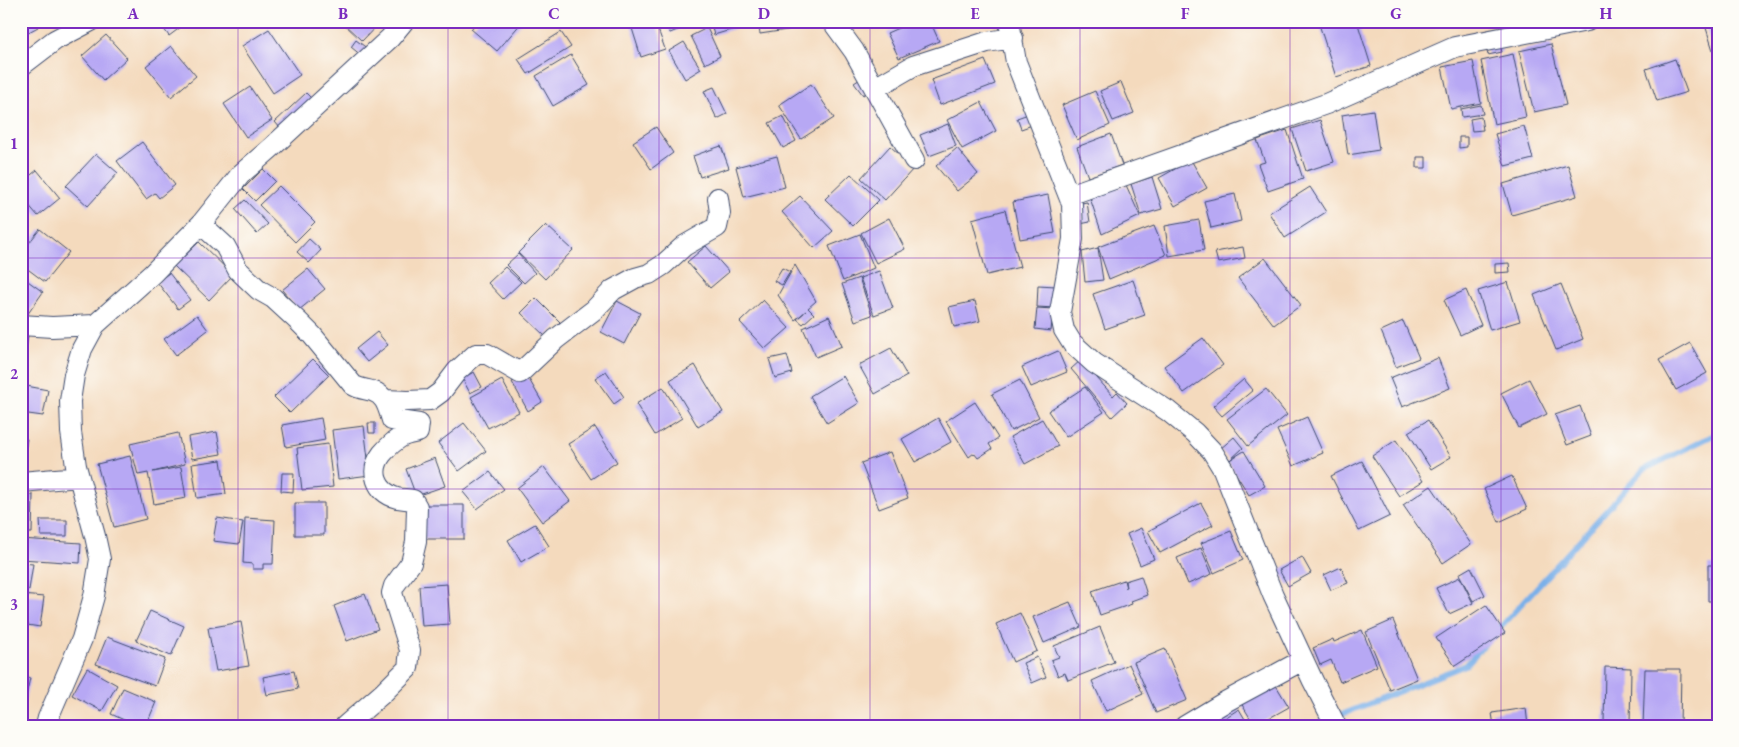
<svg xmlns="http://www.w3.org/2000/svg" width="1739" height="747" font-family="'EB Garamond',serif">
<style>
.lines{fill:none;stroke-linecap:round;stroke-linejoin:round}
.stream{stroke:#7ab0e9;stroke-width:5.5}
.building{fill:#b7a8f4}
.minor-casing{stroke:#3c496c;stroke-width:22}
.minor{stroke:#fff;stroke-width:20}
.grid{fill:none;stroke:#7b2cbf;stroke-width:1;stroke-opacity:0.55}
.neatline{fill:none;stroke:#7b2cbf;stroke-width:2}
.grid-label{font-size:16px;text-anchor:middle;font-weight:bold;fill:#7b2cbf}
</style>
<rect width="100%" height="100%" fill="#fdfcf7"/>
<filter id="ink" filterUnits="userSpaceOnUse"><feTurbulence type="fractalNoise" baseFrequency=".02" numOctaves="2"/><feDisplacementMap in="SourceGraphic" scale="10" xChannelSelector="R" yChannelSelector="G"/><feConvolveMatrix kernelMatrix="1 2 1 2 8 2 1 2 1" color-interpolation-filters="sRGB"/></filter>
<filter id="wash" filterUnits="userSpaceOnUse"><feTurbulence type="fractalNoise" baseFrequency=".0096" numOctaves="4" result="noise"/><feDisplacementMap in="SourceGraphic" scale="20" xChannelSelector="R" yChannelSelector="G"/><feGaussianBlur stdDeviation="1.12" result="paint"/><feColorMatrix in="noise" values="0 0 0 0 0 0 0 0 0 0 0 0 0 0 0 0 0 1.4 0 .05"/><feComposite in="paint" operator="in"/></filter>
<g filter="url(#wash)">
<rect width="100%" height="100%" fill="#f4dabd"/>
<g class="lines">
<path class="stream" d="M1496 632 1643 470 1718 433
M1313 726 1466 665 1485 644"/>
</g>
<g id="blocks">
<path class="building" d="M21 21H34L38 27 21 36Z
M158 21H189L169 36Z
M341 21H381L362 41Z
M478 21H523L497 51 471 29Z
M633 21H655L665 49 641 57 630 22Z
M665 21H700L670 33Z
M710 21H749L750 24 714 35Z
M758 21H791L793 29 760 34Z
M914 21H930L939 41 899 58 887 33Z
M1318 21H1357L1371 66 1336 77Z
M1718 24V63H1717L1706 28Z
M707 28 720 56 705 64 691 36Z
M269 29 300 75 273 93 242 46Z
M561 32 571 47 528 74 518 59Z
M106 35 127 58 103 80 82 56Z
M356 40 368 49 362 56 351 47Z
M684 42 701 69 685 79 669 51Z
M1499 42 1502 52 1488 55 1485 45Z
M1551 44 1566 105 1534 112 1519 51Z
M171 46 196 76 171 97 146 66Z
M1513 54 1526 117 1494 124 1481 61Z
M571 55 589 85 553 106 536 76Z
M1675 59 1687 92 1657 101 1646 69Z
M985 60 995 84 940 105 931 80Z
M1473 61 1481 103 1451 109 1442 67Z
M865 76 873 89 863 95 854 83Z
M1121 82 1134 113 1113 121 1100 91Z
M811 84 834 118 801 139 779 105Z
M250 87 272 120 246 137 224 104Z
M714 87 727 114 717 119 704 91Z
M1095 91 1110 125 1077 140 1062 105Z
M306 93 313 100 281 129 275 122Z
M981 102 996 131 962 149 947 120Z
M1481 105 1483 114 1462 117 1461 109Z
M1373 110 1379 150 1348 155 1342 115Z
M1031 113 1035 124 1021 129 1017 118Z
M783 116 796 141 783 148 769 123Z
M1481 117 1483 130 1472 131 1470 119Z
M1320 120 1334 162 1306 171 1292 129Z
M948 124 956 146 929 156 920 135Z
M1524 126 1533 159 1505 166 1495 134Z
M656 127 673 153 651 169 633 142Z
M1287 130 1303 179 1268 191 1258 164 1265 162 1257 140Z
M1111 134 1122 165 1088 177 1077 147Z
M1459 137H1467V147L1459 148Z
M142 142 175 185 159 198 155 193 146 199 117 161Z
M721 146 729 168 700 177 693 156Z
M890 146 914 168 885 200 861 178Z
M957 148 978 174 957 191 936 166Z
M96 154 118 173 88 206 66 186Z
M777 156 785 187 744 197 736 167Z
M1417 157H1426V168H1417Z
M1191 160 1207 188 1175 206 1159 178Z
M1568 165 1577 196 1512 215 1503 184Z
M263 169 275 181 255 201 243 189Z
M37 170 60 198 38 216 21 196V183Z
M851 174 879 200 853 226 825 199Z
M1152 177 1162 209 1141 215 1131 184Z
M1126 185 1140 216 1102 234 1090 198Z
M279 186 315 222 295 242 259 205Z
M1310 187 1326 212 1285 238 1269 213Z
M1235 194 1241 221 1211 228 1204 201Z
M1048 195 1055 233 1020 239 1013 202Z
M800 196 833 231 814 248 782 212Z
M245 200 268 224 257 234 235 209Z
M1087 202 1090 222 1080 224 1077 204Z
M1005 210 1020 267 987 275 972 219Z
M889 218 905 249 876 263 861 233Z
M1199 220 1204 250 1169 256 1165 226Z
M546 225 573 250 545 279 518 253Z
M1154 226 1166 255 1109 279 1098 247Z
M40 229 69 252 45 282 21 264V253Z
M860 234 874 268 843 281 829 246Z
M309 239 321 250 309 263 297 252Z
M199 242 233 275 209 300 174 266Z
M706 246 729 272 710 288 687 262Z
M1243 247 1245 258 1218 263 1215 252Z
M1098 248 1103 280 1085 282 1082 252Z
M518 254 535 273 524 283 506 265Z
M1265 258 1301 305 1274 325 1238 278Z
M1509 263 1510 272 1495 273V264Z
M795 265 816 301 808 308 814 314 803 324 797 319 806 311 795 320 778 295Z
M505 267 521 282 503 299 488 283Z
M782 268 790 272 782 285 774 281Z
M308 269 325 289 299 310 282 290Z
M879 271 893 308 874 315 860 278Z
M169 273 190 300 178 309 157 282Z
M21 276 43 292 25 318 21 316Z
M859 278 872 315 855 321 842 284Z
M1133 280 1145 315 1105 329 1093 294Z
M1508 282 1520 321 1490 330 1478 291Z
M1561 284 1583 339 1556 350 1534 295Z
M1038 285 1056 286 1055 308 1037 307Z
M1466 290 1481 325 1460 335 1444 300Z
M536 298 560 322 546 337 521 313Z
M763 300 789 328 765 349 740 322Z
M617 301 640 313 624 344 601 332Z
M975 301 980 321 954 327 949 307Z
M1037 308 1053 309 1051 331 1035 329Z
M197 315 208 330 176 355 164 339Z
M829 316 842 346 816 357 803 328Z
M1403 321 1419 358 1396 367 1381 331Z
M377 332 388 345 367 362 356 349Z
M21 334 28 335 23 372H21Z
M1203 338 1223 365 1184 393 1164 366Z
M1690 343 1707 373 1676 390 1659 360Z
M891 348 907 376 875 394 859 365Z
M1058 351 1067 372 1031 387 1022 367Z
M787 355 792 373 775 378 769 359Z
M1438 358 1450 388 1402 407 1390 378Z
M313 359 329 375 290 413 274 397Z
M1081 360 1113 396 1117 392 1127 403 1112 417 1071 369Z
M695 365 723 412 698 427 670 380Z
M606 371 624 397 614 404 595 378Z
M474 372 482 387 470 393 462 378Z
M526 374 542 402 528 411 512 382Z
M843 376 859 403 827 423 810 396Z
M1244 379 1253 390 1222 416 1213 406Z
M1529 379 1547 414 1519 428 1501 393Z
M502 380 519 412 488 428 471 397Z
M1020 380 1039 417 1011 431 992 394Z
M21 385 48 390 43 416 21 413Z
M663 387 682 418 655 435 636 404Z
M1085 387 1104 412 1066 437 1048 411Z
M1266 389 1287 415 1248 446 1227 419Z
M975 402 998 438 989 444 992 449 978 458 974 453 969 457 946 421Z
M1580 406 1591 436 1567 445 1555 415Z
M1307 417 1323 453 1293 466 1277 430Z
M321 418 325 440 286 447 282 425Z
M938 418 951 442 915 462 902 439Z
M1042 419 1058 446 1025 464 1010 437Z
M1428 420 1451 457 1431 469 1408 432Z
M368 423H375V433H369Z
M464 423 486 451 459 471 438 443Z
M364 426 370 475 338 479 332 430Z
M595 427 617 462 591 479 568 444Z
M217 432 221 454 192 459 188 437Z
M178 433 185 464 153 472 181 467 186 498 154 504 148 473 138 475 130 444Z
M1234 437 1243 448 1230 460 1220 449Z
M21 438 27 439 22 468H21Z
M1396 440 1423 481 1399 496 1372 456Z
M328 444 333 487 302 490 297 448Z
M1244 451 1265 486 1249 495 1228 461Z
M890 452 908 498 879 509 861 463Z
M130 456 146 519 114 527 97 464Z
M435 458 445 486 416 496 406 469Z
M221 460 226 494 197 498 192 464Z
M1362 461 1390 516 1359 531 1331 476Z
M544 467 570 501 542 522 517 488Z
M490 472 504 489 477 509 463 492Z
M282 473H294L293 492 281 491Z
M1512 476 1527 509 1499 522 1484 489Z
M1431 486 1471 544 1443 563 1403 505Z
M21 495H33L32 533H21Z
M295 503H324V535H295Z
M1201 503 1213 525 1160 553 1148 531Z
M423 505H464V539H424Z
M217 518 243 522 239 544 213 541Z
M245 518 275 520 273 564H263V569H253V564L243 563Z
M40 520H67V536H41Z
M535 524 549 546 521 562 508 540Z
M1141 528 1154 559 1140 565 1127 534Z
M1231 531 1243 560 1214 573 1201 543Z
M21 539 81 543 80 563 21 559Z
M1201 548 1212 574 1188 584 1177 558Z
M1302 557 1311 573 1288 586 1279 570Z
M21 563 33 564 29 590 21 589Z
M1708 565H1718V601H1708Z
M1341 567 1348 583 1331 590 1324 575Z
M1471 567 1485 595 1473 601 1459 574Z
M1141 576 1147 595 1131 601 1132 604 1100 615 1092 591 1124 580 1126 588 1125 581Z
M1460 577 1473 603 1449 614 1436 588Z
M447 584 450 624 422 626 419 586Z
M365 594 378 629 347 641 334 606Z
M21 595 44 597 40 627 21 624Z
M1070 602 1081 627 1044 643 1033 617Z
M1486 605 1505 633 1455 666 1436 638Z
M150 611 184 626 171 656 136 641Z
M1020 613 1037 651 1013 662 996 624Z
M1393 620 1417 679 1390 690 1366 632Z
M241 622 249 666 216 671 208 628Z
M1100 627 1114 662 1068 680 1065 673 1058 676 1051 660 1059 657 1054 646Z
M1362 630 1377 666 1340 682 1331 660 1320 665 1313 648 1333 639 1334 642Z
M107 637 165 659 155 686 96 664Z
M1165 649 1187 700 1156 713 1134 662Z
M1037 657 1046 677 1032 683 1023 663Z
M1129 664 1143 694 1106 711 1092 681Z
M1605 667 1631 668 1630 725 1604 724Z
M87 668 117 685 102 711 72 695Z
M1645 669H1681L1680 726H1643Z
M294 671 298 689 267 695 263 677Z
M21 676 30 678 22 712H21Z
M1274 682 1289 707 1255 726 1241 703Z
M123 688 156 702 146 726H137L111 714Z
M1526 708 1528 726H1494L1492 713Z
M1239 709 1249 726H1223L1220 721Z"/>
</g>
</g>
<g filter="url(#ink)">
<use href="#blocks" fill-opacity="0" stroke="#3c496c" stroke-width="1"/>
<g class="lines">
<g class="minor-casing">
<path id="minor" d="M835 21V25L854 51 914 160
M1009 21 1016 62 1072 204 1073 239 1060 312 1064 330 1072 343 1094 363 1168 411 1195 433 1212 451 1223 469 1273 595 1313 681 1336 726
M21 66 55 40 91 21
M875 88 913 66 987 42 1013 38
M1069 195 1326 104 1455 47 1587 21
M201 224 225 246 238 270 259 290 273 298 298 321 312 335 353 385C359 389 365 389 372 391 386 395 388 408 392 420L419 424 418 432C413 433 408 434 403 436 395 440 388 447 382 454 369 471 376 492 397 498 402 499 408 499 413 500L417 507 416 542 411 563 394 586 392 593 410 650 408 668 383 693 345 726
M21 325 52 327 95 325
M385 400 408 401 430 400 441 392 457 371 476 354H487L520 373 556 339 594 310 613 290 635 278 649 274 663 265 684 246 717 227 720 213 718 198
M21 482 79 477
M46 726 48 718 82 639 94 596 100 559 95 536 76 466 71 432 70 401 74 375 82 349 95 325 152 274 201 224 241 174 271 148 390 38 404 21
M1185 726 1225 702 1303 660"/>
</g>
<use href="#minor" class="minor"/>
</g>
</g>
<path class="grid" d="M238 21V726M448 21V726M659 21V726M870 21V726M1080 21V726M1290 21V726M1501 21V726M21 258H1718M21 489H1718"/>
<rect width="1739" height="747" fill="none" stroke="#fdfcf7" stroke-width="55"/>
<rect x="28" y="28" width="1684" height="692" class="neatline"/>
<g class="grid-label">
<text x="133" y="19">A</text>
<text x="343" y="19">B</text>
<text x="554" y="19">C</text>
<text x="764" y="19">D</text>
<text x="975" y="19">E</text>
<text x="1185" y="19">F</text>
<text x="1396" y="19">G</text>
<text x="1606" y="19">H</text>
<text x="14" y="149">1</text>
<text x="14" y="379">2</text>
<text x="14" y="610">3</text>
</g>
</svg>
